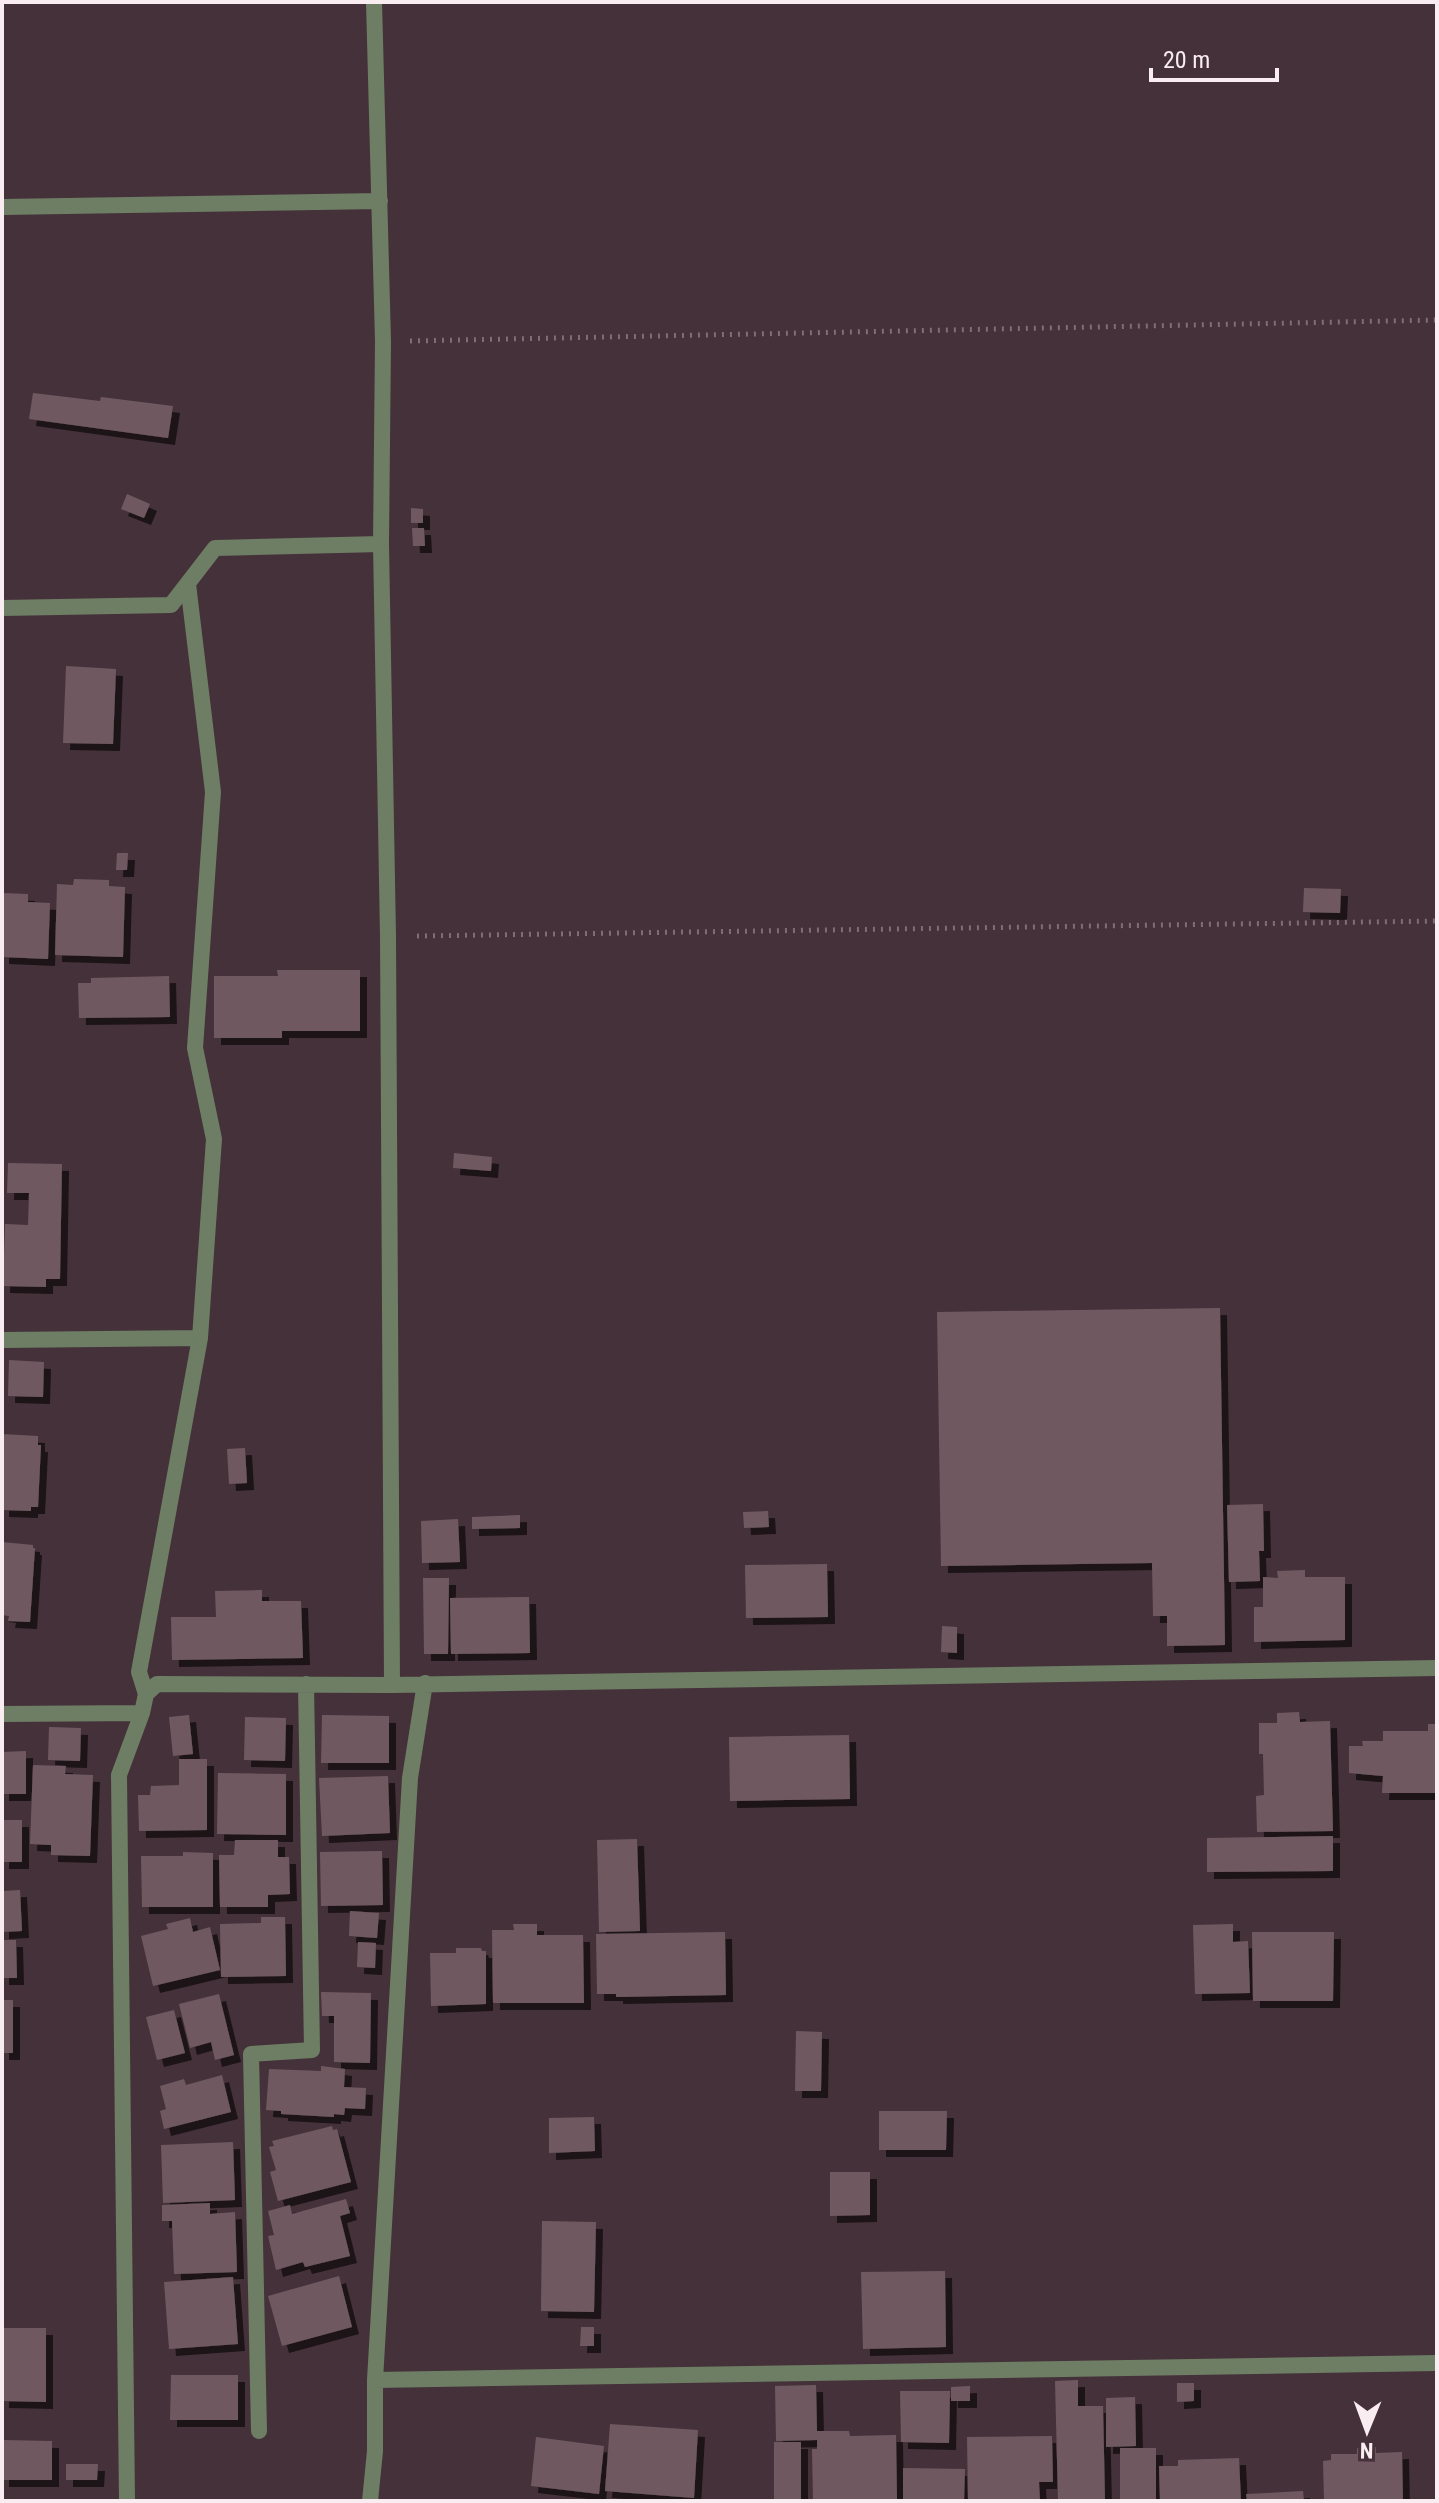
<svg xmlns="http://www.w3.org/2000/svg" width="1439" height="2503" font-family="'Roboto Condensed',sans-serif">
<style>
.building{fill:#6f5961;filter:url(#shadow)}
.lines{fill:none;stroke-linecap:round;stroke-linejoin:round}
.path{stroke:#806e75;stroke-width:5;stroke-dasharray:2 6;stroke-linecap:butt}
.street{stroke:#6d7e65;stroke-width:16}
</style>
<defs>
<filter id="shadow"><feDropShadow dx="7" dy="7" stdDeviation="0" flood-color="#0009"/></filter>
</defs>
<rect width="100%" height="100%" fill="#453139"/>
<path class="building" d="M33 393 100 401 101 397 173 406 168 438 29 419Z
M127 494 150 504 144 518 121 509Z
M411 508 423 509V523H411Z
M412 528H424L425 546H413Z
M66 666 116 669 113 744 63 743Z
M117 853H128L127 870H116Z
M74 879 109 880V886L125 887 123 957 55 955 57 884 73 885Z
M1304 888 1341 889 1340 913 1303 912Z
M2 893 28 894V902L50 903 48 959 2 957Z
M277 970H360V1031H282V1038H214V976H278Z
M169 976 170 1017 79 1018 78 983H91V978Z
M454 1153 492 1157 491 1171 453 1168Z
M8 1163 62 1164 60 1279H46V1287L3 1286 5 1224 28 1225 29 1193H7Z
M1220 1308 1225 1645 1167 1646V1616H1153L1152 1563 941 1566 937 1312Z
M9 1360 44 1362 43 1397 8 1396Z
M2 1434 38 1436V1445H41L38 1507H31V1511L2 1510Z
M245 1448 247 1483 229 1484 227 1449Z
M1263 1504 1264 1551H1259L1260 1581 1229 1582 1227 1505Z
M768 1511 769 1527 744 1528 743 1512Z
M520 1515V1528L472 1529V1517Z
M458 1519 460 1562 422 1563 421 1521Z
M2 1542 33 1545V1548H35L30 1622 8 1621 9 1616 2 1615Z
M827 1564 828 1617 746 1618 745 1565Z
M1305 1570V1577H1345V1640L1254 1642V1607H1263V1577L1278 1578 1277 1571Z
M423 1578H449L448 1654H424Z
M262 1590V1601H301L303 1658 172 1660 171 1617H216L215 1591Z
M529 1597 530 1653 451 1654 450 1598Z
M942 1626 957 1627V1653L941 1652Z
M1299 1712 1300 1722 1330 1721 1333 1831 1257 1832 1256 1796 1264 1795 1263 1754H1259V1723H1277V1713Z
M189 1715 193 1754 173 1756 169 1717Z
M322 1715 389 1716V1763H321Z
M245 1717 286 1718 285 1761 244 1760Z
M1428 1724H1437V1793H1382L1383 1776 1349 1773V1746H1363L1362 1741H1383V1731H1428Z
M49 1727 81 1728 80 1761 48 1760Z
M849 1735 850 1799 730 1801 729 1737Z
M26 1751V1794H2V1752Z
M179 1759H207V1830L139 1831 138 1795H150L151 1786 179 1785Z
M33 1765 66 1766 65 1774 93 1775 90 1856 51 1855V1845L30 1844Z
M218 1773 286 1774V1835L217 1834Z
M388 1776 390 1833 322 1836 319 1778Z
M2 1820H22V1862H2Z
M1333 1836V1871L1207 1872V1838Z
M637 1839 640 1931 599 1932 597 1840Z
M235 1840H278V1857H289L290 1894 268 1895V1907H220L219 1855H234Z
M382 1851 383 1905 321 1906 320 1852Z
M183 1852 213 1853V1907H142L141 1856H183Z
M20 1890 22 1931 2 1932V1891Z
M350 1911 379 1913 377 1938 349 1936Z
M261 1917H285L286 1976 221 1977 220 1924 261 1923Z
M190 1918 193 1932 210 1927 220 1970 153 1986 141 1936 168 1929 166 1924Z
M513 1924H537V1935H583L584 2003H493L492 1930H514Z
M1233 1924V1942L1248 1941 1250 1993 1195 1994 1193 1925Z
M725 1932 726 1995 616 1997V1994H597L596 1934Z
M1252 1932H1334L1333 2001H1253Z
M2 1940H16L17 1978H2Z
M358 1942 376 1943 375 1968 357 1967Z
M456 1948H481L482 1951H486V2004L431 2006 430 1953H456Z
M321 1992 371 1993 370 2063 334 2062V2016H322Z
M219 1994 234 2055 215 2060 211 2042 190 2048 179 2004Z
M2 2000H13V2053H2Z
M174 2010 185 2053 157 2060 146 2017Z
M796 2031 822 2032 821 2091H795Z
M321 2066 345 2069 344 2087 366 2088 365 2109 345 2108 344 2115 334 2114V2117L281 2114V2111L266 2110 269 2069 321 2071Z
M222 2075 231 2112 164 2129 160 2111 166 2109 160 2086 184 2079 186 2085Z
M879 2111H947L946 2150H879Z
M594 2117 595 2151 549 2153V2118Z
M332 2126 333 2130 337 2129 351 2182 278 2201 270 2172 276 2170 269 2147 274 2146 272 2141Z
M233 2142 235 2200 163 2203 161 2145Z
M830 2172H870V2215L830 2216Z
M346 2199 350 2213 340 2216 350 2256 305 2267 303 2262 276 2270 268 2236 274 2235 268 2211 290 2205 292 2214Z
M210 2203V2214L235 2212 237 2272 174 2274 172 2221H162V2205Z
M542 2221 596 2222 594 2312 541 2311Z
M945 2271 946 2347 863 2349 861 2272Z
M339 2276 352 2327 282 2346 268 2296Z
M233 2277 238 2344 169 2349 164 2282Z
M581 2327H594V2346H580Z
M2 2328H46V2402L2 2401Z
M171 2375H238V2420H170Z
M1078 2380V2406H1103L1105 2501H1058L1055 2381Z
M1177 2383H1194V2401L1177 2402Z
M816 2385 817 2431H849L850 2436 896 2435 897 2500 813 2501 812 2449H817V2440L776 2441 775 2386Z
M970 2386V2401H951V2387Z
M900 2391H950L949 2443 901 2442Z
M1135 2397 1136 2446 1106 2447V2398Z
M610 2424 698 2430 694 2498 605 2491Z
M1052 2436 1053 2482H1039L1040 2501H968L967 2437Z
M536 2437 604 2446 599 2494 531 2486Z
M2 2440 52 2441V2480H2Z
M774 2442H801V2501H774Z
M1376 2447V2453L1402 2452 1403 2501H1324L1323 2461 1331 2460V2454H1357V2448Z
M1120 2448H1156V2501H1120Z
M1239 2458 1241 2501H1160L1159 2466H1178V2460Z
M66 2464H98L97 2480H66Z
M903 2468 965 2469 964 2501H903Z
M1303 2491 1304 2501H1247L1246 2494Z"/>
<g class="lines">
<path class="path" d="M410 341 1437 320
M417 936 1437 921"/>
<path class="street" d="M374 2 383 341 381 544 388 936 392 1685
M2 207 380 201
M2 608 171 605 215 548 381 544
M2 1340 200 1338
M146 1694 139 1672 200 1338 214 1139 195 1048 213 792 188 584
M2 1714 142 1713
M375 2380 1437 2363
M259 2431 251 2054 312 2050 306 1684
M127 2501 119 1775 142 1713 146 1694 157 1684 392 1685 1437 1668
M370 2501 375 2451V2380L410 1778 425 1683"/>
</g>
<rect width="1439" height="2503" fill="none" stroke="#faedf2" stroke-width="8"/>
<g transform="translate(1367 2431) rotate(181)" stroke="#453139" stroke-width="6" paint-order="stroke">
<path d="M0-6L14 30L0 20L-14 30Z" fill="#faedf2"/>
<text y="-12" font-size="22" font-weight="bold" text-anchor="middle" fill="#faedf2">N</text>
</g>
<path d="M1151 68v12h126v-12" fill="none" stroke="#faedf2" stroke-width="4"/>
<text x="1163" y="68" font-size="24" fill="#faedf2" stroke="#453139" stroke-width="6" paint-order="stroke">20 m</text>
</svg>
